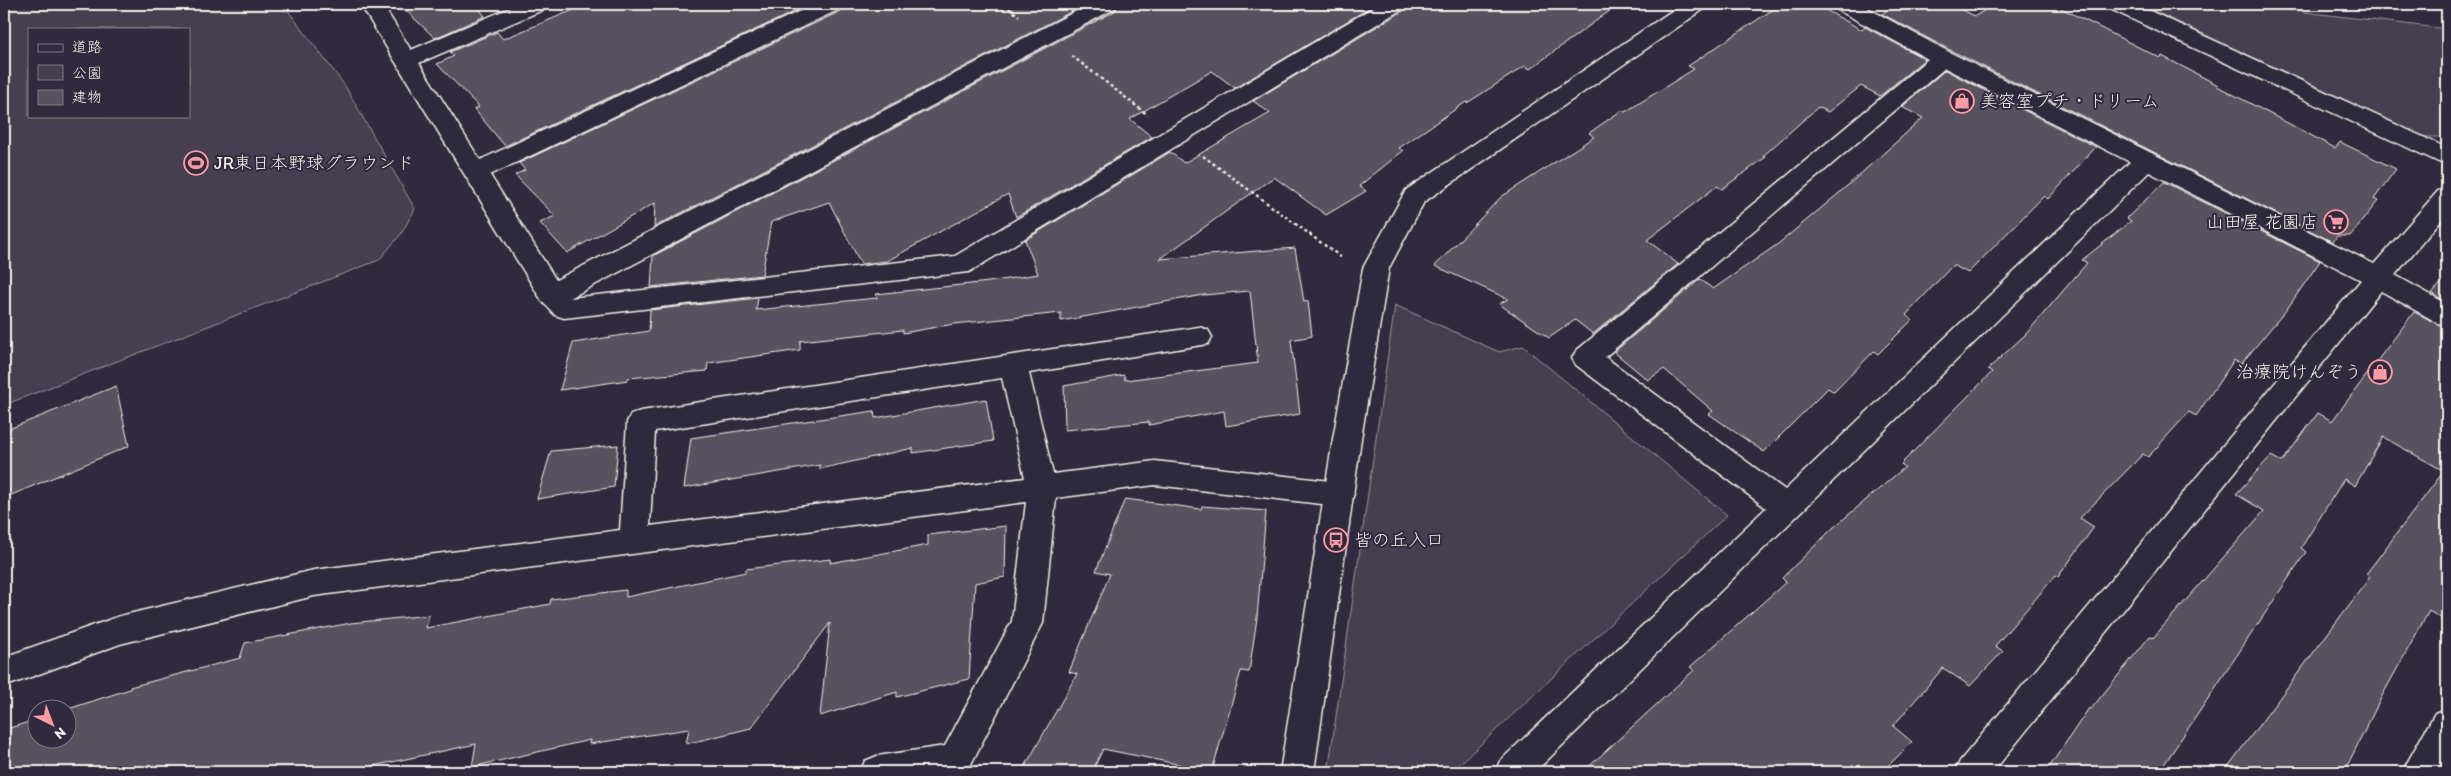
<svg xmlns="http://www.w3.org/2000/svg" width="2451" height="776" font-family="Itim,'Klee One',sans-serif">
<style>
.green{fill:#454050;stroke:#9c989c;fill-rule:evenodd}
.building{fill:#56525f;stroke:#f4f1e8}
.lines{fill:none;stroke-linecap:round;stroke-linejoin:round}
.street-casing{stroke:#f4f1e8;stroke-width:3}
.secondary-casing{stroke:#f4f1e8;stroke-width:3}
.path{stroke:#f4f1e8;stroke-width:2.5;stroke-dasharray:3 3;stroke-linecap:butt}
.street{fill:#2f2a3d;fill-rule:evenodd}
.secondary{fill:#2f2a3d;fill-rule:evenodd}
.labels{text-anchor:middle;stroke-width:4;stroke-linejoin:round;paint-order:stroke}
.poi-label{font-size:18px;fill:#f4f1e8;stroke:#2f2a3d;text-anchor:start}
</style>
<rect width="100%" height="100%" fill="#2f2a3d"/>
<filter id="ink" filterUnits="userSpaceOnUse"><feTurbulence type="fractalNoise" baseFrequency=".02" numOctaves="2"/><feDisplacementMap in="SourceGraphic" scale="10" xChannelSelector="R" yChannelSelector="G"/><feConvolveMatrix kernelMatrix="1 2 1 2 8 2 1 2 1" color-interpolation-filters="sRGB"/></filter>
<g filter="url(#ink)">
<path class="green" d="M4 4H283L345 86 415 209 401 234 379 260 4 405ZM29 29H189V116H29Z
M2139 4H2283L2304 12 2447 29V137H2423Z
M1395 305 1499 352 1523 346 1727 515 1451 772H1328Z"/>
<path class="building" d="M399 4H475L485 16 435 38Z
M588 4H811L505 146 474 109 479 107 437 64 454 56 450 52 497 32 503 39Z
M845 4H1086L654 227 655 203 567 253 540 223 555 216 515 175 525 170 519 163 841 11Z
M1119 4H1376L1235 88 1212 71 1130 119 1152 137 1016 217 1008 194 887 261 861 264 829 202 771 222 762 275 651 287 653 256 1115 11Z
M1407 4H1619L1530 69 1525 66 1467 103 1466 102 1399 148 1403 151 1359 186 1366 191 1326 215 1274 177 1160 259 1295 248 1304 302 1308 301 1312 336 1291 340 1300 414 1226 426 1224 411 1149 425V422L1065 430 1064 386 1124 375 1125 380 1258 363 1250 291 1203 295 1061 321V313L954 324 903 333V330L800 341V350L708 363 707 371 628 378V380L560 390 573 343 649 331 650 310 758 298 756 310 877 298 876 294 989 282 1038 274 1025 240 1170 152 1184 163 1270 113 1253 101 1403 11Z
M1781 4H1815L1862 30 1865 27 1925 59 1880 96 1861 86 1828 112 1818 107 1763 156 1766 157 1722 189 1717 186 1647 240 1678 264 1593 334 1575 320 1549 338 1499 304 1508 299 1435 266 1501 197 1594 137 1589 133 1622 110 1625 112 1694 69 1688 66Z
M1894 4H1949L1975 16 1995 4H2053L2160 58 2162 56 2218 85 2217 86 2335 148 2340 142 2396 169 2374 199 2378 201 2350 236H2337L2333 242 1952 51 1882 14Z
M1945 70 2096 147 2048 199 2044 196 1968 273 1953 265 1906 315 1912 320 1878 354 1874 351 1834 392 1828 388 1764 452 1709 414 1713 411 1664 369 1648 380 1614 352 1700 279 1713 289 1778 244 1838 194 1923 118 1902 107Z
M2164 182 2320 261 2287 309 2241 364 2234 360 2196 416 2189 412 2148 457 2143 454 2080 518 2094 527 2058 577 2056 575 1995 646 2003 651 1970 686 1943 668 1893 726 1912 742 1882 772H1583L1694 670 1690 667 1786 582 1782 578 1833 528 1905 467 1901 464 1992 372 1988 369 2026 334 2087 263 2082 260 2131 221 2127 218Z
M2447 277V302L2432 293Z
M2414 312 2447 328V622L2429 611 2382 696 2344 772H2224L2370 577 2366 574 2444 471 2383 437 2355 486 2344 479 2301 548 2306 552 2159 772H2046L2089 708 2091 709 2150 636 2153 638 2264 511 2236 494 2271 456 2282 462 2318 413 2332 421Z
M116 386 129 446 4 498V431Z
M986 399 993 441 913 453V448L820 469V465L684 488 691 438 874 411 875 418Z
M618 445 614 487 537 499 551 451Z
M1125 499 1201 509 1202 506 1266 511 1257 618 1249 672 1241 671 1212 771 1103 749 1092 772H1022L1077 674 1069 672 1110 574 1096 571Z
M1006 526 1005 577 975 583 969 679 897 697V692L820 716 830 623 751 728 686 744 689 729 589 744 590 740 472 767 476 744 345 772H9L10 728 38 719V738H68V709L130 689V687L240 658 245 643 351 623 429 615 426 628 550 604 551 599 626 590V597L746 572V569L831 559 830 563 928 545V535Z"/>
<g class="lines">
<g class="street-casing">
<path id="street" d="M360 4H382L411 50 519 4H548L545 9 419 63 480 160 815 4H843L840 9 490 175 556 280 1090 4H1117L1114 9 570 298 955 256 1379 4H1405L1402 9 969 272 564 318 555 315 542 301Z
M1833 4H1860L1951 53 2374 264 2438 191 2447 188V213L2395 275 2447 304V326L2438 323 2381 291 1993 772H1955L1960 761 2361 280 2149 172 1535 772H1495L1500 761 1766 508 1576 365 1572 358 1576 351 1928 59 1836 9ZM1945 68 2130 162 1785 490 1605 357Z
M1199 327 1208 330 1212 337 1208 344 1029 373 1053 474 1155 461 1339 482 1349 485 1354 494 1349 503 1339 506 1155 485 1056 498 1043 623 967 772H860L865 761 877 756 945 746 1012 621 1026 502 314 596 120 644 4 687V657L120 616 314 570 620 530 627 422 631 414 641 411ZM1002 378 1025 478 650 526 655 431Z
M2447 709V755L2437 772H2402L2435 713Z"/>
</g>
<g class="secondary-casing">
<path id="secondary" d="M1682 4H1707L1704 9 1424 202 1389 268 1361 439 1314 772H1280L1333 439 1363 268 1406 190Z
M2107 4H2135L2447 148V166L2110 9Z"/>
</g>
<path class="path" d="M1004 4 1019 16
M1072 56 1148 115
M1203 156 1342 258"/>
<use href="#street" class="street"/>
<use href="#secondary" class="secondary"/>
</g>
</g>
<defs>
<g id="shop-ring" transform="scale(1.25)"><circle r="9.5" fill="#2f2a3d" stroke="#ff9aa2" stroke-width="1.5"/><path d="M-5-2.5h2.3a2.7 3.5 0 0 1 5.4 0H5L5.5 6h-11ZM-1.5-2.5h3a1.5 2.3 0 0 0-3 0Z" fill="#ff9aa2"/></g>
<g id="stadium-ring" transform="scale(1.25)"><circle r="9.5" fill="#2f2a3d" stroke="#ff9aa2" stroke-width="1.5"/><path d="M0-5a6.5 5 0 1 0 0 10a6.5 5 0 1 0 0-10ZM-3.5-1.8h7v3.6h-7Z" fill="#ff9aa2"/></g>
<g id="supermarket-ring" transform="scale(1.25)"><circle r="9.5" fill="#2f2a3d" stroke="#ff9aa2" stroke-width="1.5"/><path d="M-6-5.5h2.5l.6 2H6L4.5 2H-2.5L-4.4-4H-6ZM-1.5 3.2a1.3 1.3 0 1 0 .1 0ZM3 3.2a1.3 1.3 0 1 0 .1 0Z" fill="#ff9aa2"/></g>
<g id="bus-ring" transform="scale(1.25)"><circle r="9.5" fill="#2f2a3d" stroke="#ff9aa2" stroke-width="1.5"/><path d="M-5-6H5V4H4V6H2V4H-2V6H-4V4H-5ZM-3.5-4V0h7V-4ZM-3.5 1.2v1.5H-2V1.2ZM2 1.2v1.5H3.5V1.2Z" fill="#ff9aa2"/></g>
</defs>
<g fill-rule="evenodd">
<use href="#shop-ring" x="1962" y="101"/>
<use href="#stadium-ring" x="196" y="163"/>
<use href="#supermarket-ring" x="2336" y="222"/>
<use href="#shop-ring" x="2380" y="372"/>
<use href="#bus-ring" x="1336" y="540"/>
</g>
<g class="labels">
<g class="poi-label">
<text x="1980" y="107">美容室プチ・ドリーム</text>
<text x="214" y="169">JR東日本野球グラウンド</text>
<text x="2318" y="228" text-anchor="end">山田屋 花園店</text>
<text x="2362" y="378" text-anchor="end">治療院けんぞう</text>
<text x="1354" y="546">皆の丘入口</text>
</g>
</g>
<rect width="2451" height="776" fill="none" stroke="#2f2a3d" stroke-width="20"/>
<rect x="10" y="10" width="2431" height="756" fill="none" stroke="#f4f1e8" stroke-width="2" filter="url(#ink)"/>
<rect x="28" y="28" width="162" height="90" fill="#2f2a3d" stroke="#7e7a81"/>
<rect x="38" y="44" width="25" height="8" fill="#2f2a3d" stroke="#7e7a81"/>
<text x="72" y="52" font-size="15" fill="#f4f1e8">道路</text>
<rect x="38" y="65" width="25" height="15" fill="#454050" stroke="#7e7a81"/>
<text x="72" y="78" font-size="15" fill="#f4f1e8">公園</text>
<rect x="38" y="90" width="25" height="15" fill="#56525f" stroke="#7e7a81"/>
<text x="72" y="102" font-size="15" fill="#f4f1e8">建物</text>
<g transform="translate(52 724) rotate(138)"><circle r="24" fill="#2f2a3d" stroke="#7e7a81"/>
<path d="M0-4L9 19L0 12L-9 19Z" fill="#ff9aa2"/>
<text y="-8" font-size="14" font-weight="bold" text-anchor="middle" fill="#f4f1e8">N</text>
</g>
</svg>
